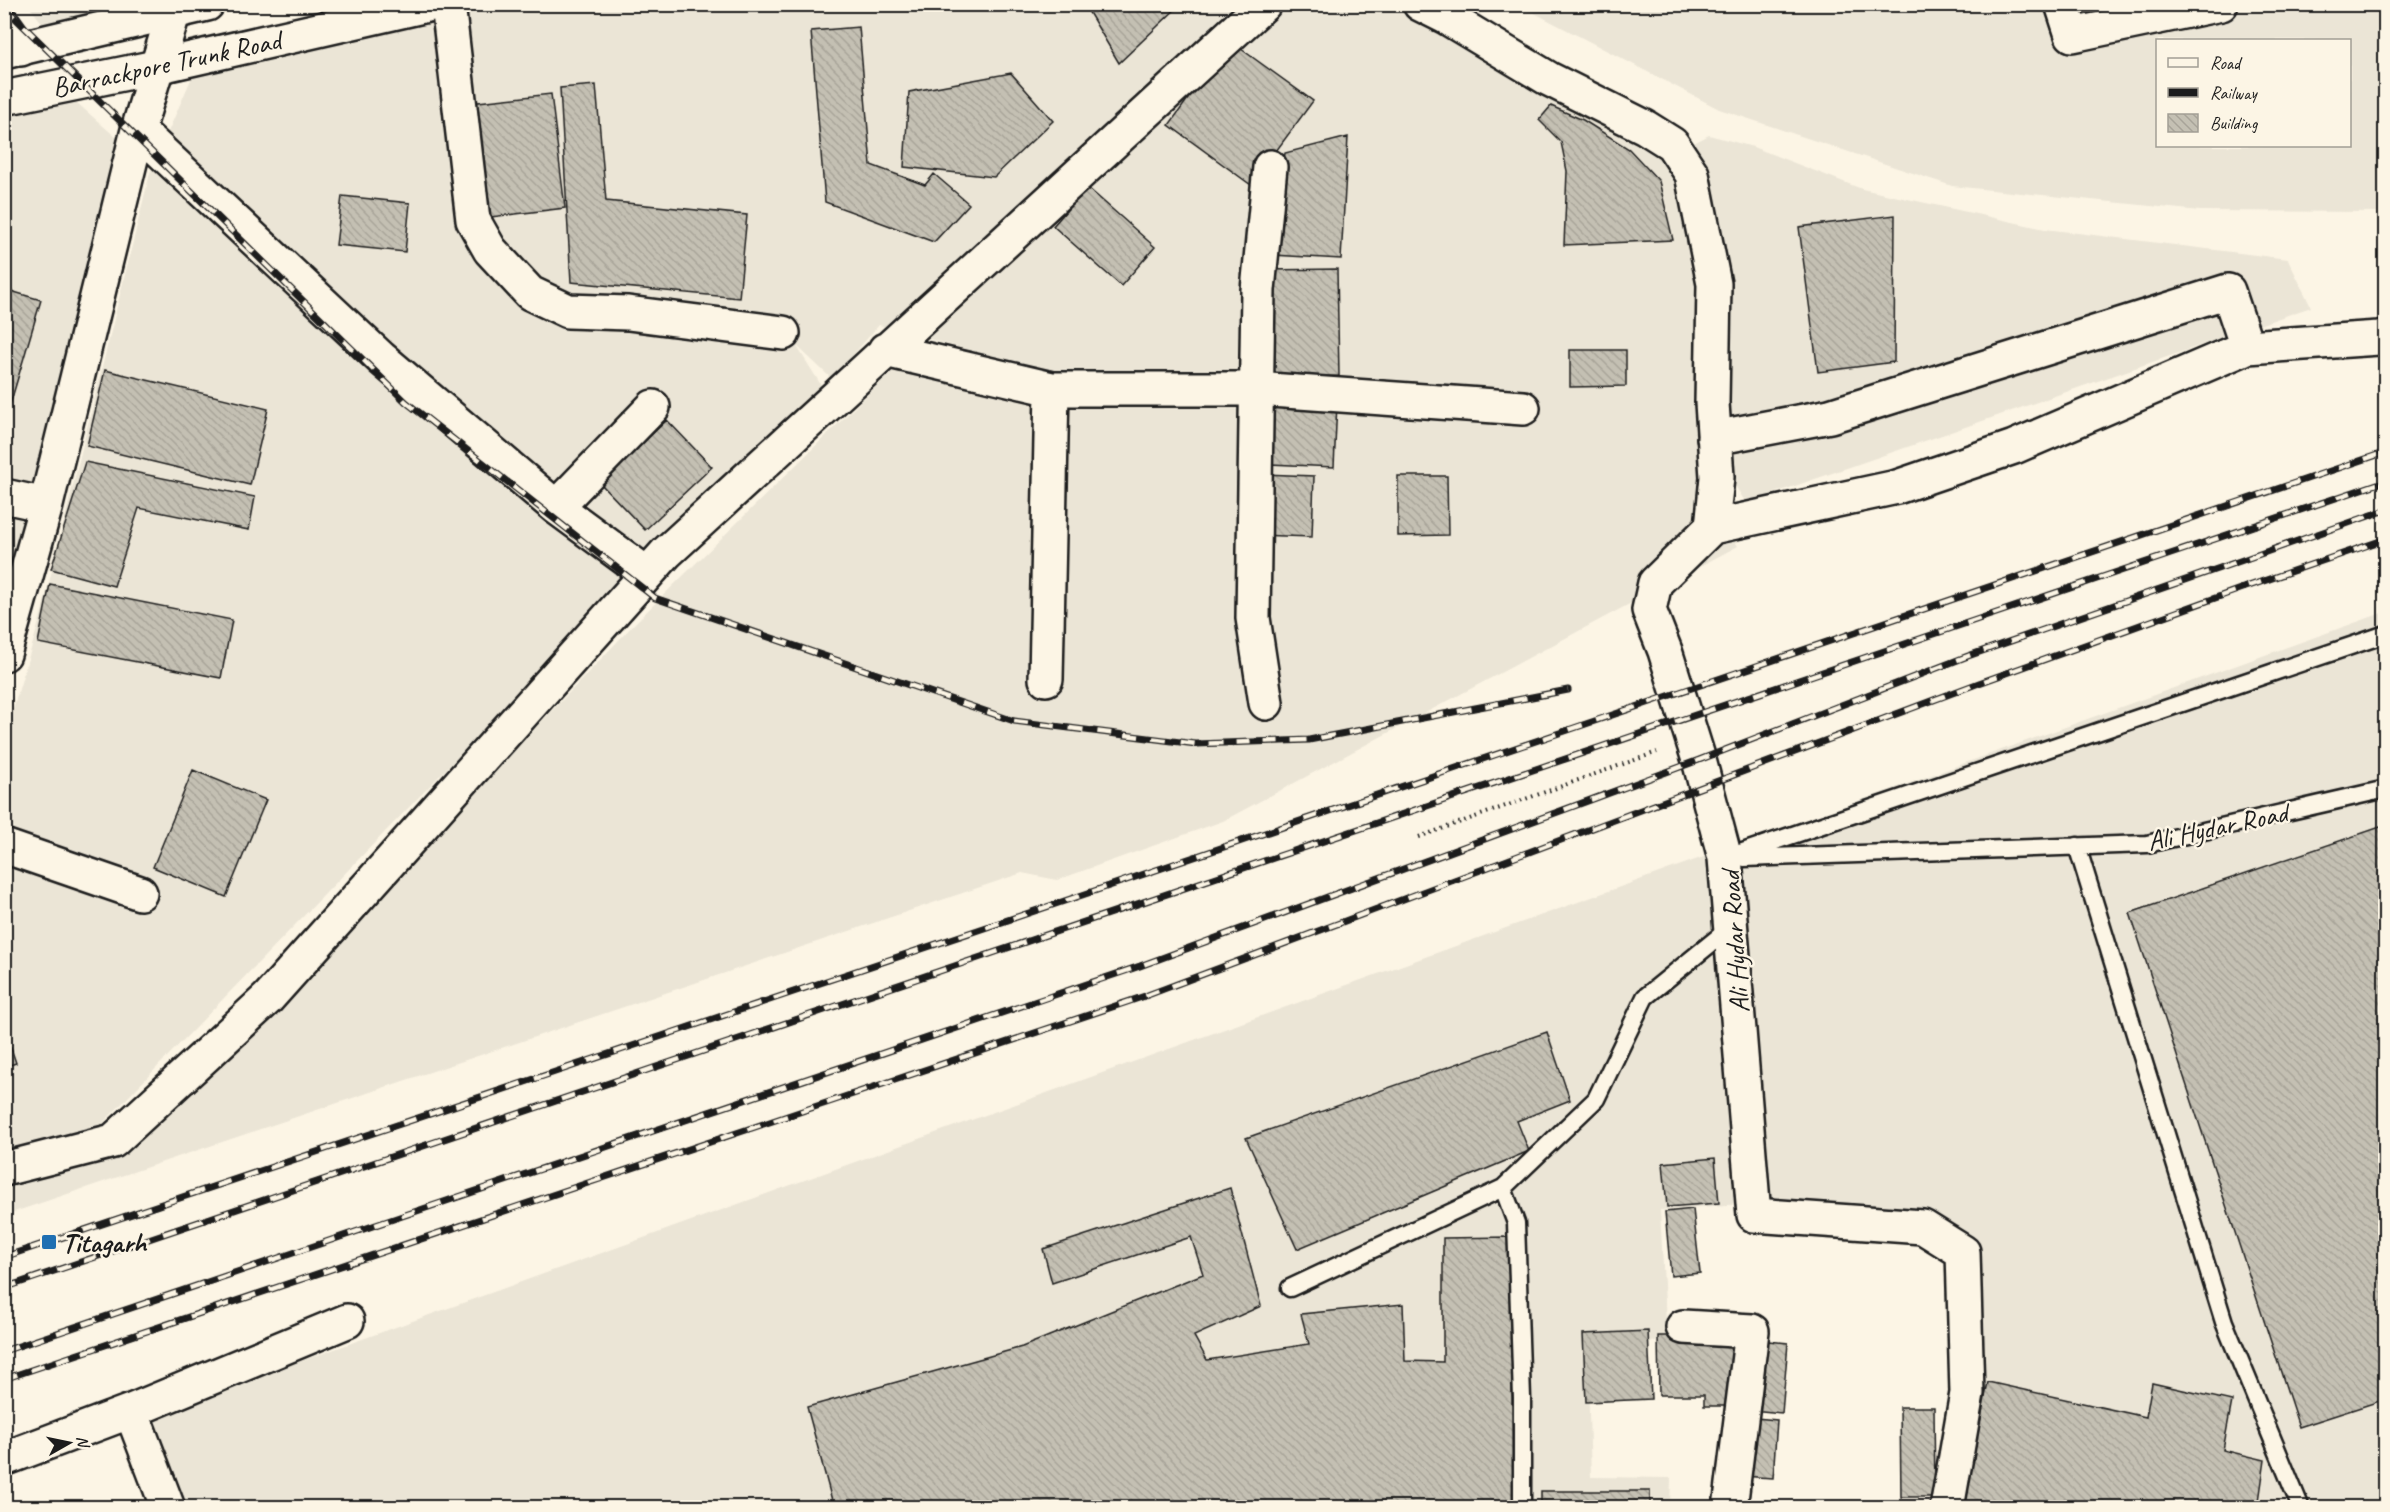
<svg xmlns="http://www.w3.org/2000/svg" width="2390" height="1512" font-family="Caveat,sans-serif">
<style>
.built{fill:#ebe5d6;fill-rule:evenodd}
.building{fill:url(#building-back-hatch);stroke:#1c1c1c;stroke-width:1.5}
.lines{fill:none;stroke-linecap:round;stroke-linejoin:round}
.lane-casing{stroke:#1c1c1c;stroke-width:21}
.street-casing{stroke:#1c1c1c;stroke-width:38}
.primary-casing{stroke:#1c1c1c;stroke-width:38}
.path{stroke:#1c1c1c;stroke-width:4;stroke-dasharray:1.5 4.5;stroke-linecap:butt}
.lane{stroke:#fcf5e5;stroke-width:16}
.street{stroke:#fcf5e5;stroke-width:33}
.primary{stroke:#fcf5e5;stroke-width:33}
.rail-casing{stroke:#1c1c1c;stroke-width:7}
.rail{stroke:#fcf5e5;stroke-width:4.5;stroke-dasharray:14;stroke-linecap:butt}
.poi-dot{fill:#1f6fb2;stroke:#fcf5e5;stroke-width:2}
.labels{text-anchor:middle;stroke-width:5;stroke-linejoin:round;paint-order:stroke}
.street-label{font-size:28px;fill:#1c1c1c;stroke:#fcf5e5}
.poi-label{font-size:28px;font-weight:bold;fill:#1c1c1c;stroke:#fcf5e5;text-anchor:start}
</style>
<defs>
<pattern id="building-back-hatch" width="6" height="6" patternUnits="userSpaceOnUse" patternTransform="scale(1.5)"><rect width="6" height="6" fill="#c4c0b3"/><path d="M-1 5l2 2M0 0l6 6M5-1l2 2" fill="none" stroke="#a8a499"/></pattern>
</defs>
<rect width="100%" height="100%" fill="#fcf5e5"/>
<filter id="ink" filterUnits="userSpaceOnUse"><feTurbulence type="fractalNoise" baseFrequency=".0167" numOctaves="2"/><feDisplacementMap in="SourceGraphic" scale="12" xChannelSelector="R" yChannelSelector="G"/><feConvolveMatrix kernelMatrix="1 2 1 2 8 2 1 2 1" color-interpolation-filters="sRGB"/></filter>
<g filter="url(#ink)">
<path class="built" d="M28 5H176L54 38Z
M400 5H1406L1662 160 1709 135 1753 147 1862 189 2045 229 2288 259 2311 307 1746 503 1727 473 1733 300 1698 297 1700 492 1738 546 1223 821 1057 880 1022 873 5 1215V1179L206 1076 636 622 898 365 1057 375 879 325 832 379 796 345 821 385 573 638 102 1124 5 1158 4 739 40 619 150 173 203 52Z
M1519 5H2385V212L2200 211 1952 186 1719 109ZM2158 40H2350V146H2158Z
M52 81 126 146 5 586V90Z
M2385 612V1507H1958L1977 1253 1768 1202 1660 1210 1667 1340 1587 1348 1591 1477 1671 1478 1670 1507H186L151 1415Z"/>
<path class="building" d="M1084 4H1181L1119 63Z
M859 27 871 165 925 185 934 174 969 204 934 242 825 202 811 31Z
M1230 41 1313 101 1251 185 1169 125Z
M1011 73 1053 121 994 177 904 167 909 92Z
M596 85 606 201 747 215 739 298 571 282 560 88Z
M551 94 565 208 483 218 469 103Z
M1551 106 1583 120 1629 149 1659 181 1673 240 1564 245 1567 171 1561 142 1539 120Z
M1348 137 1341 259 1273 255 1285 153Z
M1087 187 1155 247 1121 286 1053 226Z
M342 196 410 203 405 252 336 245Z
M1895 215 1894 362 1818 372 1799 227Z
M1337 269 1339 376 1270 377 1267 270Z
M4 289 41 300 4 425Z
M1570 350H1626V386L1570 387Z
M105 370 268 409 250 485 87 446Z
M1273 400 1337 403 1334 467 1270 464Z
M667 420 712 467 645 530 600 483Z
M85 462 255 497 249 530 139 508 114 586 51 569Z
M1261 474 1314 476 1312 537 1259 535Z
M1398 476H1447L1448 535 1398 536Z
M50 584 232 620 221 678 38 643Z
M193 770 266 800 226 897 153 867Z
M2386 825V1399L2299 1427 2130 913Z
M4 1027 16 1063 4 1067Z
M1547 1032 1570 1100 1517 1121 1529 1151 1297 1249 1246 1138Z
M1715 1158 1719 1203 1667 1207 1663 1163Z
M1230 1188 1261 1306 1194 1336 1207 1360 1309 1344 1301 1314 1403 1304 1405 1361 1443 1362V1238L1511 1237 1513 1508H834L807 1407 1022 1347 1203 1274 1191 1237 1052 1283 1043 1249Z
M1693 1209 1700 1273 1671 1276 1665 1212Z
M1648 1331 1651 1399 1586 1402 1583 1334Z
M1658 1336H1738V1406H1704V1395H1659Z
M1759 1340 1788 1343 1782 1413 1752 1410Z
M1988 1382 2146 1417 2152 1383 2232 1401 2223 1450 2265 1460 2258 1508H1963Z
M1900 1407H1934L1935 1497H1901Z
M1744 1417 1777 1420 1773 1478 1740 1476Z
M1541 1491H1650V1508H1541Z"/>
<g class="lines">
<g class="lane-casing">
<path id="lane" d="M2077 846 2224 1322 2301 1508
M1725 858 2386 634
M1744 858 2147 844 2386 789
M1503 1188 1516 1223 1522 1398V1508
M1290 1288 1503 1188 1596 1099 1645 997 1731 927"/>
</g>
<g class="street-casing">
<path id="street" d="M448 4 473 220 490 250 530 293 568 311 628 313 783 333
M1420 4 1446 17 1549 79 1645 127 1672 144 1692 174 1714 284 1712 403 1717 477 1712 527
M2062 4 2072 35 2221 4
M4 25 21 49
M138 130 381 358 556 507 647 574
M885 350 1052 389H1256L1523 408
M1714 438 1830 416 2228 291 2247 347
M4 496 46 505
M556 507 653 407
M4 654 46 505 138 130 176 4
M1046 679 1052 389
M1266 703 1253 618 1258 290 1270 167
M4 846 140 893
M4 1169 113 1141 268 998 666 553 1264 4
M1683 1327 1752 1331 1730 1508
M131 1411 168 1508
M4 1459 131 1411 347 1321
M1947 1508 1967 1393 1963 1252 1923 1227 1754 1215 1725 858 1699 760 1665 651 1649 610 1655 583 1712 527 1897 487 2014 447 2247 347 2379 338 2386 336"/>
</g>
<g class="primary-casing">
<path id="primary" d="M4 52 207 4
M4 98 156 67 432 4"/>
</g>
<path class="path" d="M1419 837 1657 752"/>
<use href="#lane" class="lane"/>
<use href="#street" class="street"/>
<use href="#primary" class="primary"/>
<g class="rail-casing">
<path id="rail" d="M4 7 406 402 655 598 1014 721 1196 744 1309 740 1568 690
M4 1257 1112 885 2386 452
M4 1288 2386 481
M4 1351 1140 966 1699 760 1968 656 2386 510
M4 1379 1145 996 1979 683 2243 588 2386 539"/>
</g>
<use href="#rail" class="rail"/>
</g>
</g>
<rect class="poi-dot" x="41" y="1234" width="16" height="16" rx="3"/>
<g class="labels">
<g class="street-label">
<text transform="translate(166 63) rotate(-12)" y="10">Barrackpore Trunk Road</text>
<text transform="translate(2217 826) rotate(-12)" y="10">Ali Hydar Road</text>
<text transform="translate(1734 942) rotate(-94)" y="10">Ali Hydar Road</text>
</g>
<g class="poi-label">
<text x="62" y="1252">Titagarh</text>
</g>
</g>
<rect width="2390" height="1512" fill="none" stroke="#fcf5e5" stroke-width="24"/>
<rect x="12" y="12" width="2366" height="1488" fill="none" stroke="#1c1c1c" stroke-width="2" filter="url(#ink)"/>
<rect x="2156" y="39" width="195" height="108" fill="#fcf5e5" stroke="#a29e95" stroke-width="1.5"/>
<rect x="2168" y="58" width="30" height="9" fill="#fcf5e5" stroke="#a29e95" stroke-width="1.5"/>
<text x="2210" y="69" font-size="18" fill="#1c1c1c">Road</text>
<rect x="2168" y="88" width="30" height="9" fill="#1c1c1c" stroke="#a29e95" stroke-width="1.5"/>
<text x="2210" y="99" font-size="18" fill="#1c1c1c">Railway</text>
<rect x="2168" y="114" width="30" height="18" fill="url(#building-back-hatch)" stroke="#a29e95" stroke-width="1.5"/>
<text x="2210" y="129" font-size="18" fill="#1c1c1c">Building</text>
<g transform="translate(69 1443) rotate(81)" stroke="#fcf5e5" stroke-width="4.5" paint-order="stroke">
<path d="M0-4.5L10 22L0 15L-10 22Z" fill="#1c1c1c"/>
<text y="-9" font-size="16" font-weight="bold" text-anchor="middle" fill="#1c1c1c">N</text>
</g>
</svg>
